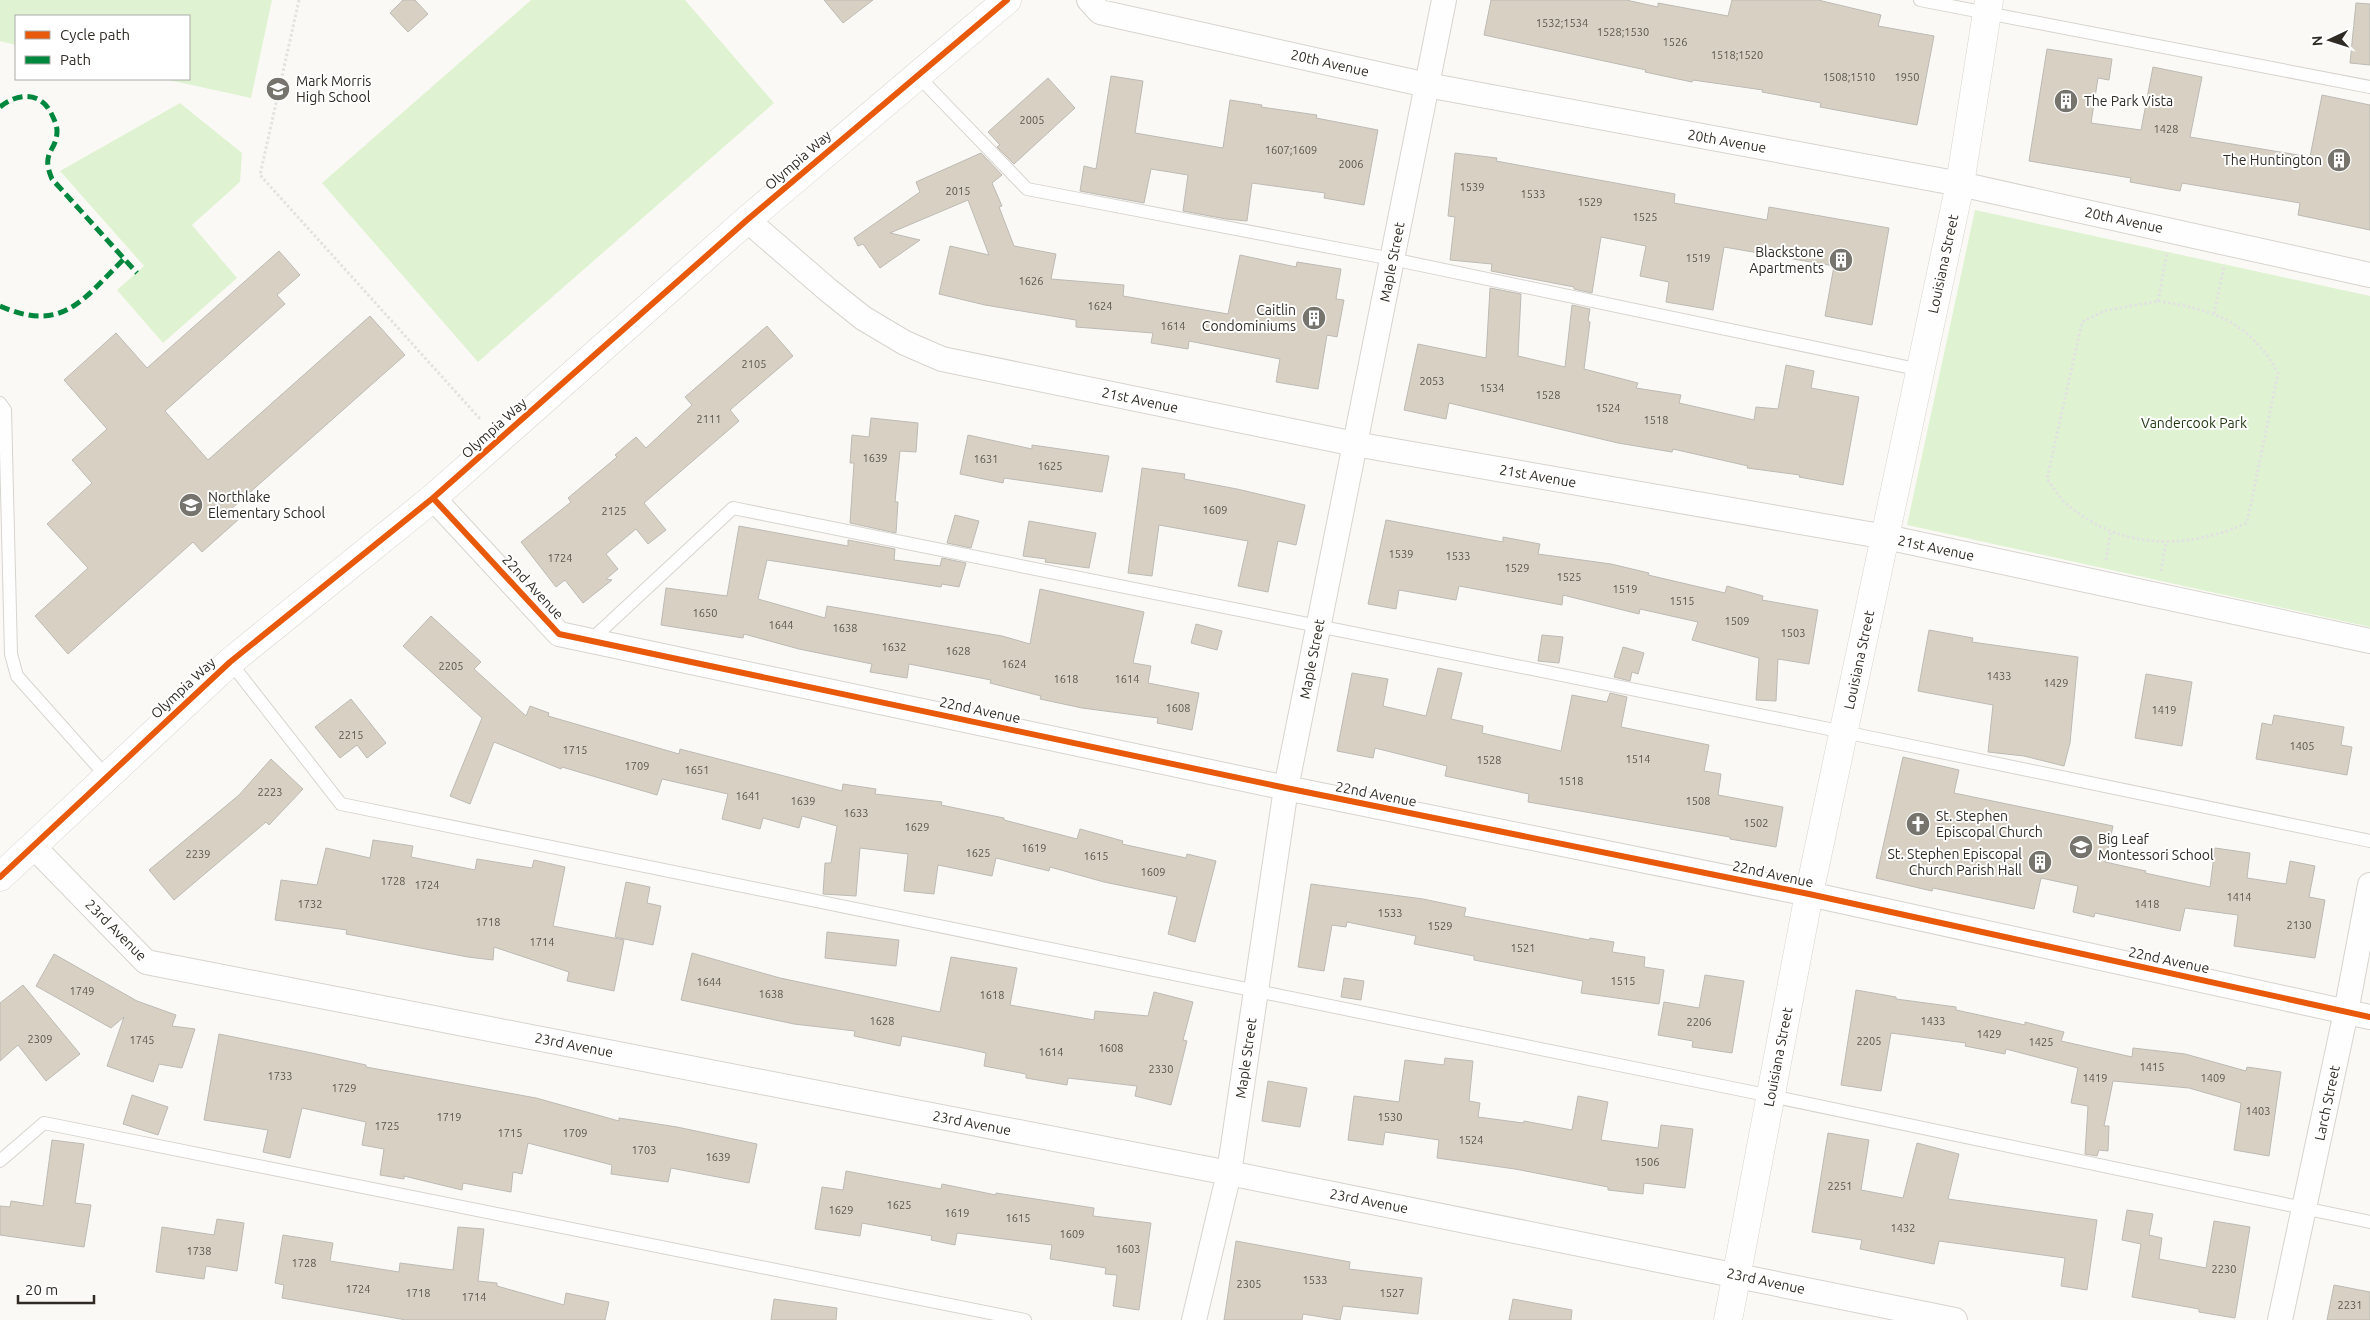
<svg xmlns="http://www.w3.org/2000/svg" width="2370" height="1320" font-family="Ubuntu,sans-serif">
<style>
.green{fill:#dff3d2}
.building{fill:#d8d1c3;stroke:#bdbab5}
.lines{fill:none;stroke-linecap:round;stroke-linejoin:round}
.lane-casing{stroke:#d7d4cf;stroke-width:14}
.street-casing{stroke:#d7d4cf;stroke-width:26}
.secondary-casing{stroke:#d7d4cf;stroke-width:29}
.path{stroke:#e2e2e1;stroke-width:3;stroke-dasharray:2.5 2.5;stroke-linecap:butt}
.lane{stroke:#fefefe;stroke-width:12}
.street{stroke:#fefefe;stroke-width:24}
.secondary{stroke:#fefefe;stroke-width:28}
.quiet{stroke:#00873e;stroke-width:5;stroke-dasharray:10 5;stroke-linecap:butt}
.cycleway-casing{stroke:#fff;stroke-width:9}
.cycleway{stroke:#e8590c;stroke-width:6}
.labels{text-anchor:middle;stroke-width:4;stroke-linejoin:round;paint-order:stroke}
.number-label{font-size:11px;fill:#5a554c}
.street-label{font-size:14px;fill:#302c25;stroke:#fff}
.poi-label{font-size:14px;fill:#302c25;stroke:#fff;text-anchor:start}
.park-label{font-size:14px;fill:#1d360d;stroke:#fff}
</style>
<rect width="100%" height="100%" fill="#fbf9f5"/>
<path class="green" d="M0 0H272L251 98 164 79H189V16H16V45L0 41Z
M531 0H685L774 103 478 362 322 183Z
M180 103 242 153 240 182 192 225 237 278 163 343 117 290 144 266 60 171Z
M1975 210 2370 296V627L1907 525Z"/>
<path class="building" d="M403 0H415L428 14 408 32 390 13Z
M824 0H873L843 23Z
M1491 0H1626L1658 7V3L1728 16 1732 0H1818L1881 15 1878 26 1934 36 1917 125 1820 107 1821 103 1762 92 1763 90 1693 80 1692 82 1645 72 1646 70 1484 35Z
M2356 3 2370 4V65L2350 63Z
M2047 49 2112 59 2109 80 2098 78 2091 123 2141 130 2153 67 2202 77 2190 137 2310 157 2322 95 2370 105V230L2298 215 2300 203 2182 183 2180 191 2130 182 2131 178 2029 161Z
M1111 76 1143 81 1135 133 1223 148 1230 100 1262 105 1261 107 1317 115 1316 118 1378 130 1364 205 1324 198 1325 193 1252 183 1247 221 1226 219 1183 211 1188 175 1151 169 1144 203 1080 191 1084 166 1096 169Z
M1048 78 1075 108 1014 164 997 147 1000 145 988 132Z
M981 153 1002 175 992 183 1002 206 999 207 1014 246 1056 254 1051 279 1124 285 1123 296 1228 314 1240 255 1296 267 1297 262 1341 269 1336 299 1344 300 1337 337 1327 335 1318 389 1276 382 1280 359 1189 341 1188 349 1151 343 1153 333 1076 327V320L985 305 939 294 950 246 989 255 968 200 890 233 920 240 880 268 863 244 858 246 854 238 920 192 916 182Z
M1455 153 1497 158 1496 161 1675 194 1674 203 1767 220 1769 207 1889 228 1872 325 1825 316 1834 266 1724 247 1713 310 1666 302 1669 282 1640 276 1646 246 1601 237 1592 293 1574 289V287L1491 271 1492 264 1450 260 1455 217 1448 216Z
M279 251 300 275 277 295 285 304 165 411 208 460 370 316 405 355 230 510 239 519 202 552 193 542 68 654 35 616 88 568 47 524 92 483 72 460 107 429 64 380 116 333 147 368Z
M1490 288 1521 294 1518 356 1565 367 1572 305 1590 309 1588 321 1590 322 1584 369 1638 383 1636 388 1681 395 1679 403 1754 420 1756 407 1778 409 1786 365 1814 371 1811 388 1859 397 1843 485 1799 477 1800 475 1747 468 1748 466 1673 449 1672 452 1618 443 1449 403 1446 419 1404 410 1418 344 1486 358Z
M767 326 793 356 730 410 739 421 644 503 666 530 648 544 636 529 606 554 618 569 606 579 612 580 583 603 565 580 556 587 521 542 571 502 568 498 617 457 615 455 636 437 646 448 692 405 685 397Z
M871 418 918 423 916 452 900 451 895 502H898L896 533 850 523 854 463H850L852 435 869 437Z
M968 435 1032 449V445L1109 456 1102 492 1004 478 1003 483 960 474Z
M1142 468 1185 474 1184 479 1237 489 1305 505 1296 545 1278 541 1268 592 1238 586 1248 541 1159 525 1152 576 1128 573Z
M955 515 979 521 971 548 947 543Z
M1386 520 1503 542V537L1540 544 1538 554 1611 564 1649 573 1648 575 1725 593 1727 586 1763 596 1762 600 1818 610 1809 664 1778 659 1776 701 1756 700 1759 658 1692 640 1698 622 1640 609 1639 614 1563 595 1562 605 1459 586 1456 600 1399 590 1396 609 1368 604Z
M1029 521 1096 533 1089 568 1045 562 1046 559 1023 556Z
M739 526 848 546V540L895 549 894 560 940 566 942 558 966 563 959 587 942 584 941 587 767 560 758 599 825 618 827 606 1002 636 1030 644 1040 589 1144 612 1133 663 1151 666 1148 683 1199 693 1192 730 1157 723 1158 718 1082 708 1040 699 1041 696 990 683 991 680 909 664 907 678 870 672 872 664 799 649 744 634 743 638 661 625 666 588 727 596Z
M431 616 481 662 474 669 526 716 530 706 549 713 548 716 679 754 680 749 842 791 843 784 876 789 875 794 942 802 941 805 1004 818V820L1077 839 1080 829 1123 841 1122 844 1186 858 1187 854 1216 861 1195 942 1168 934 1177 897 1104 882 1050 867 1049 871 996 858 992 876 938 865 934 894 904 891 908 854 860 848 856 896 823 894 825 863H831L837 826 802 816 799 828 763 818 760 829 722 819 728 794 662 779 657 795 562 767 561 769 494 742 470 804 450 796 482 718 403 646Z
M1196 624 1222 631 1217 650 1191 643Z
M1929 630 1973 638 1972 642 2078 657 2070 743 2064 766 2024 756 1988 752 1993 705 1918 691Z
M1542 635 1563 637 1559 663 1538 661Z
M1623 647 1644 653 1638 674 1632 672 1630 681 1614 677Z
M1438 668 1462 673 1451 719 1483 726 1482 733 1561 751 1572 695 1607 702 1610 693 1627 697 1621 727 1709 745 1704 771 1721 774 1718 795 1783 807 1776 847 1730 839V837L1528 802 1529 794 1445 776 1447 766 1375 748 1373 758 1337 751 1352 673 1388 679 1383 706 1426 716Z
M2146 674 2192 682 2182 746 2135 738Z
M351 699 386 743 367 758 357 745 340 758 315 727Z
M2274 715 2344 727 2341 745 2352 747 2347 775 2256 759 2262 723 2272 725Z
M1903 757 1959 770 1954 793 2113 826 2105 862 2146 871 2145 873 2210 887 2215 848 2250 853 2247 878 2286 884 2290 861 2315 866 2309 897 2325 900 2315 958 2234 946 2238 915 2185 908 2180 931 2095 913 2094 917 2073 912 2078 886 2041 878 2034 909 1933 888 1932 891 1876 878Z
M271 759 303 789 269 825 266 822 174 900 149 870 239 795Z
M373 840 413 846 411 857 475 870 477 859 532 868 534 860 565 867 553 926 624 940 614 991 567 981 569 972 494 947 493 960 468 957 346 934 347 930 275 920 281 880 317 885 326 848 370 858Z
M626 882 650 887 647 903 661 906 653 945 615 937Z
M1311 884 1423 899 1466 908 1464 916 1589 940 1590 938 1614 942 1612 952 1645 957 1644 967 1664 970 1659 1004 1581 993 1583 981 1474 960V956L1414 944 1416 936 1347 922 1346 927 1332 925 1324 971 1298 967Z
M827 932 899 940 896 966 825 958Z
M692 953 780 978 940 1012 951 957 1017 968 1010 1005 1094 1020 1095 1011 1148 1016 1154 992 1193 1002 1183 1040 1187 1041 1171 1105 1135 1096 1137 1086 1068 1078 1067 1085 1026 1078V1074L984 1066 986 1053 963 1048 902 1036 900 1046 854 1036 855 1031 794 1024 681 1000Z
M54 954 137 1001 176 1015 172 1026 195 1029 182 1068 159 1064 153 1082 107 1066 124 1017 111 1028 36 986Z
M1705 975 1744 981 1732 1053 1692 1047 1693 1041 1658 1035 1664 1002 1699 1008Z
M1344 978 1364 981 1361 1000 1341 997Z
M23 985 80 1054 46 1081 18 1045 0 1061V1003Z
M1856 990 1896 997V999L1956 1007V1010L2025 1025V1022L2064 1032 2061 1041 2132 1057 2133 1048 2185 1054 2246 1071 2247 1067 2281 1072 2269 1156 2234 1150 2241 1103 2189 1088 2113 1081 2104 1126H2109L2108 1151 2099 1150 2097 1156 2085 1154 2088 1106 2071 1103 2078 1068 2006 1049 2005 1054 1965 1046 1966 1043 1891 1033 1881 1091 1841 1085Z
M219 1034 312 1053 366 1065V1067L536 1098 619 1121V1118L677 1127 757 1144 749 1183 671 1168 668 1182 611 1174 612 1165 528 1143 522 1174 513 1172 511 1192 463 1183 462 1190 404 1176V1179L380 1175 384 1149 362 1145 366 1122 302 1108 290 1158 263 1152 268 1130 204 1120Z
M1445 1058 1473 1061 1469 1101 1480 1103 1478 1117 1523 1123 1524 1121 1572 1130 1578 1096 1608 1102 1601 1140 1658 1148 1661 1125 1693 1129 1685 1188 1644 1183 1643 1194 1608 1190V1187L1515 1169 1437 1158 1439 1140 1385 1132 1383 1145 1348 1140 1354 1096 1399 1102 1405 1060 1444 1065Z
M1268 1081 1307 1088 1300 1127 1262 1121Z
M132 1095 168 1107 158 1135 123 1124Z
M1828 1133 1869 1140 1861 1190 1903 1198 1917 1143 1959 1154 1948 1199 2097 1220 2087 1290 2061 1286 2065 1258 1939 1241 1934 1264 1860 1249 1862 1240 1812 1232Z
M52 1140 84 1144 75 1203 91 1205 84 1247 0 1235V1206L10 1207 11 1201 43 1206Z
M846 1171 941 1189 942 1184 996 1195V1193L1094 1208 1093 1216 1151 1223 1139 1310 1113 1306 1117 1275 1105 1274 1106 1268 1050 1259 1052 1245 957 1233 955 1245 931 1240 932 1236 862 1223 860 1236 815 1229 822 1187 843 1190Z
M2127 1210 2153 1214 2149 1235 2162 1238 2159 1259 2206 1268 2214 1221 2250 1227 2235 1318 2199 1312V1309L2132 1297 2141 1244 2122 1240Z
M217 1219 244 1223 237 1271 206 1266 204 1279 156 1272 162 1227 214 1235Z
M458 1227 484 1229 478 1281 497 1283V1286L564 1305 566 1293 609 1302 605 1320H406L282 1298 284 1285 275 1283 283 1235 333 1243 330 1261 399 1272 400 1263 453 1270Z
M1236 1241 1350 1262 1349 1269 1422 1278 1418 1314 1343 1306 1340 1320 1303 1314 1302 1320H1224Z
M2334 1285 2370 1292V1320H2327Z
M774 1299 837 1308 836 1320H771Z
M1513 1299 1572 1310 1571 1320H1509Z"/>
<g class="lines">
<g class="lane-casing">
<path id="lane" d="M1920 0 2370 87
M917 75 1027 189 1392 259 1921 370
M0 403 5 410 11 654 17 676 107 777
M591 640 733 508 1844 732 2370 841
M230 662 341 804 1771 1096 2370 1222
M0 1161 44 1123 1025 1320"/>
</g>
<g class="street-casing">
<path id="street" d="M1089 0 1100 12 1427 85 1960 184 2370 275
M747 220 828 290 863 318 905 343 942 359 1355 444 1886 537 2370 641
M433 498 559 634 1286 788 1809 894 2370 1017
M33 846 146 962 1229 1173 1955 1320
M1194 1320 1229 1173 1286 788 1444 0
M2280 1320 2346 1012 2370 885"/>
</g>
<g class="secondary-casing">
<path id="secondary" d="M0 877 230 662 433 498 747 220 1007 0
M1728 1320 1809 894 1960 184 1989 0"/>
</g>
<path class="path" d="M299 0 260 175 481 420
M2158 301C2214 310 2249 321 2278 373L2247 523C2186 550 2122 550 2069 506 2060 499 2054 488 2047 479L2082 322 2104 311Z
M2158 301 2167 253
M2214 314 2224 266
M2106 560 2111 531
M2161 571 2166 542"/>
<use href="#lane" class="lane"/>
<use href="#street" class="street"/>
<use href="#secondary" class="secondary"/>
<path class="quiet" d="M0 107C17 93 40 91 51 113 54 119 57 125 57 131 57 152 40 151 52 179L137 273
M0 306C63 334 83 299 124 259"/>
<g class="cycleway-casing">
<path id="cycleway" d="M433 498 559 634 1286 788 1809 894 2370 1017
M0 877 230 662 433 498 747 220 1007 0"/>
</g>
<use href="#cycleway" class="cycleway"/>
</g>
<defs>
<g id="school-disc" transform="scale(1.25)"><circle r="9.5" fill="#77746e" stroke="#fff"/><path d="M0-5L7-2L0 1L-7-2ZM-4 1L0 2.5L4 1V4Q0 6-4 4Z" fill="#fff"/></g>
<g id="building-disc" transform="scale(1.25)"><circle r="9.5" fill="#77746e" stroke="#fff"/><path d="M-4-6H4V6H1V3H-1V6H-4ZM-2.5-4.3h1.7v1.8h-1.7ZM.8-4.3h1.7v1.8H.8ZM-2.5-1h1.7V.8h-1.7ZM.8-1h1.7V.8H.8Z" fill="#fff"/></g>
<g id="church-disc" transform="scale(1.25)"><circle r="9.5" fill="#77746e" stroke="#fff"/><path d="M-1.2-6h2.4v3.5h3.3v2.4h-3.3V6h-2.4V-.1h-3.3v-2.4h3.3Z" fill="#fff"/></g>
</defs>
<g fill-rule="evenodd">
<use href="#school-disc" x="278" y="89"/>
<use href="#building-disc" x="2066" y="101"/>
<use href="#building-disc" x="2339" y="160"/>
<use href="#building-disc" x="1841" y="260"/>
<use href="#building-disc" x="1314" y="318"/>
<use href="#school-disc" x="191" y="505"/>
<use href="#church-disc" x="1918" y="824"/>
<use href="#school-disc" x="2081" y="847"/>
<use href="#building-disc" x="2040" y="862"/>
</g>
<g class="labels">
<g class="number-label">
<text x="1562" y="27">1532;1534</text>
<text x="1623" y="36">1528;1530</text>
<text x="1675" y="46">1526</text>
<text x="1737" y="59">1518;1520</text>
<text x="1849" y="81">1508;1510</text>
<text x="1907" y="81">1950</text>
<text x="1032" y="124">2005</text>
<text x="2166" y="133">1428</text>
<text x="1291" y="154">1607;1609</text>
<text x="1351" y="168">2006</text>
<text x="1472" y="191">1539</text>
<text x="958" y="195">2015</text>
<text x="1533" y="198">1533</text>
<text x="1590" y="206">1529</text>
<text x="1645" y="221">1525</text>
<text x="1698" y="262">1519</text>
<text x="1031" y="285">1626</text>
<text x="1100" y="310">1624</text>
<text x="1173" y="330">1614</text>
<text x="754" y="368">2105</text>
<text x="1432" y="385">2053</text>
<text x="1492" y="392">1534</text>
<text x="1548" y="399">1528</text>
<text x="1608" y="412">1524</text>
<text x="709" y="423">2111</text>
<text x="1656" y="424">1518</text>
<text x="875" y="462">1639</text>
<text x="986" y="463">1631</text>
<text x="1050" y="470">1625</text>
<text x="1215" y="514">1609</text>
<text x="614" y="515">2125</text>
<text x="1401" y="558">1539</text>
<text x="1458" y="560">1533</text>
<text x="560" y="562">1724</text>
<text x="1517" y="572">1529</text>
<text x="1569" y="581">1525</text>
<text x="1625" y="593">1519</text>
<text x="1682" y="605">1515</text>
<text x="705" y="617">1650</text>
<text x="1737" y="625">1509</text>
<text x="781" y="629">1644</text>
<text x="845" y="632">1638</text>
<text x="1793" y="637">1503</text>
<text x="894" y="651">1632</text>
<text x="958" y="655">1628</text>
<text x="1014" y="668">1624</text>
<text x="451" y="670">2205</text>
<text x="1999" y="680">1433</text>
<text x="1066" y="683">1618</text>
<text x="1127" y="683">1614</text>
<text x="2056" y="687">1429</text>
<text x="1178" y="712">1608</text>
<text x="2164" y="714">1419</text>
<text x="351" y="739">2215</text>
<text x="2302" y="750">1405</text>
<text x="575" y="754">1715</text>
<text x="1638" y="763">1514</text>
<text x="1489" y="764">1528</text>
<text x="637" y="770">1709</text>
<text x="697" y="774">1651</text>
<text x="1571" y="785">1518</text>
<text x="270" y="796">2223</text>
<text x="748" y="800">1641</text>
<text x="803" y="805">1639</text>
<text x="1698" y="805">1508</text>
<text x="856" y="817">1633</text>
<text x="1756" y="827">1502</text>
<text x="917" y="831">1629</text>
<text x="1034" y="852">1619</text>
<text x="978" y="857">1625</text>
<text x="198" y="858">2239</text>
<text x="1096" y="860">1615</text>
<text x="1153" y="876">1609</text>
<text x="393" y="885">1728</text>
<text x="427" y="889">1724</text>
<text x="2239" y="901">1414</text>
<text x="310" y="908">1732</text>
<text x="2147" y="908">1418</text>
<text x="1390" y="917">1533</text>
<text x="488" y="926">1718</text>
<text x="2299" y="929">2130</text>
<text x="1440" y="930">1529</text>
<text x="542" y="946">1714</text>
<text x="1523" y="952">1521</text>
<text x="1623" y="985">1515</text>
<text x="709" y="986">1644</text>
<text x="82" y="995">1749</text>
<text x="771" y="998">1638</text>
<text x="992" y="999">1618</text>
<text x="882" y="1025">1628</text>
<text x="1933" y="1025">1433</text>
<text x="1699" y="1026">2206</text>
<text x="1989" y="1038">1429</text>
<text x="40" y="1043">2309</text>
<text x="142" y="1044">1745</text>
<text x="1869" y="1045">2205</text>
<text x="2041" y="1046">1425</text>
<text x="1111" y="1052">1608</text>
<text x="1051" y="1056">1614</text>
<text x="2152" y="1071">1415</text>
<text x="1161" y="1073">2330</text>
<text x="280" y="1080">1733</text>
<text x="2095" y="1082">1419</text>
<text x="2213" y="1082">1409</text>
<text x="344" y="1092">1729</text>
<text x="2258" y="1115">1403</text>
<text x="449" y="1121">1719</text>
<text x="1390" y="1121">1530</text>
<text x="387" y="1130">1725</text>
<text x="510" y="1137">1715</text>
<text x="575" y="1137">1709</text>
<text x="1471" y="1144">1524</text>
<text x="644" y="1154">1703</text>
<text x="718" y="1161">1639</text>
<text x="1647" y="1166">1506</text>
<text x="1840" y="1190">2251</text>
<text x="899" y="1209">1625</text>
<text x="841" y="1214">1629</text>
<text x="957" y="1217">1619</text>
<text x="1018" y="1222">1615</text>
<text x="1903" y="1232">1432</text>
<text x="1072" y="1238">1609</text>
<text x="1128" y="1253">1603</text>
<text x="199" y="1255">1738</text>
<text x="304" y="1267">1728</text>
<text x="2224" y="1273">2230</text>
<text x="1315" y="1284">1533</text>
<text x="1249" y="1288">2305</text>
<text x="358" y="1293">1724</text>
<text x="418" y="1297">1718</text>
<text x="1392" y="1297">1527</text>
<text x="474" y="1301">1714</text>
<text x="2350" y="1309">2231</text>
</g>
<g class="street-label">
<text transform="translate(1330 63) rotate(13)" y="5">20th Avenue</text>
<text transform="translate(1727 141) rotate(10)" y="5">20th Avenue</text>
<text transform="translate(798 160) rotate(-41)" y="5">Olympia Way</text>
<text transform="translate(2124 220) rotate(12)" y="5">20th Avenue</text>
<text transform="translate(1392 262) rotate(-79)" y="5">Maple Street</text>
<text transform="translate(1943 264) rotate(-78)" y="5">Louisiana Street</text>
<text transform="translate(1140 400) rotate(12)" y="5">21st Avenue</text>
<text transform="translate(494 428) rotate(-42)" y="5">Olympia Way</text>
<text transform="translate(1538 476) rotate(10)" y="5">21st Avenue</text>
<text transform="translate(1936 548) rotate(12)" y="5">21st Avenue</text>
<text transform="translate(533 587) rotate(47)" y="5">22nd Avenue</text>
<text transform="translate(1312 659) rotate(-79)" y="5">Maple Street</text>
<text transform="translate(1859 660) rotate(-78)" y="5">Louisiana Street</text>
<text transform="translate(183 688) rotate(-43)" y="5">Olympia Way</text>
<text transform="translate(980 710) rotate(12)" y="5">22nd Avenue</text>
<text transform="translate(1376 794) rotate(11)" y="5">22nd Avenue</text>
<text transform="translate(1773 874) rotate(12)" y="5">22nd Avenue</text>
<text transform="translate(116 930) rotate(45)" y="5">23rd Avenue</text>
<text transform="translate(2169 960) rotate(12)" y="5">22nd Avenue</text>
<text transform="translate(574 1045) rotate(11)" y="5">23rd Avenue</text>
<text transform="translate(1778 1057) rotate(-79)" y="5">Louisiana Street</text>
<text transform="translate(1246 1058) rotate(-82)" y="5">Maple Street</text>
<text transform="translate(2327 1103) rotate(-78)" y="5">Larch Street</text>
<text transform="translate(972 1123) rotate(11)" y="5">23rd Avenue</text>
<text transform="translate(1369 1201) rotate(11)" y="5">23rd Avenue</text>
<text transform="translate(1766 1281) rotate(12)" y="5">23rd Avenue</text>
</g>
<g class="poi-label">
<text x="296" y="86">Mark Morris<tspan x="296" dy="16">High School</tspan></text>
<text x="2084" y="106">The Park Vista</text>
<text x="2322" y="165" text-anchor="end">The Huntington</text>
<text x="1824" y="257" text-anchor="end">Blackstone<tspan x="1824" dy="16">Apartments</tspan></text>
<text x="1296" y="315" text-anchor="end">Caitlin<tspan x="1296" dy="16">Condominiums</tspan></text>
<text x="208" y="502">Northlake<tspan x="208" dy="16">Elementary School</tspan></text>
<text x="1936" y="821">St. Stephen<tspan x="1936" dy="16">Episcopal Church</tspan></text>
<text x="2098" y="844">Big Leaf<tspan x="2098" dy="16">Montessori School</tspan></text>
<text x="2022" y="859" text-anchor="end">St. Stephen Episcopal<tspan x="2022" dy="16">Church Parish Hall</tspan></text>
</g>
<g class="park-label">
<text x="2194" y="428">Vandercook Park</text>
</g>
</g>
<rect x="15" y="15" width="175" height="65" fill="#ffffff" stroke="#acaba8"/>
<rect x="25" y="31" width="25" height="8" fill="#e8590c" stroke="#acaba8"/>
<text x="60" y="40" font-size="15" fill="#302c25">Cycle path</text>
<rect x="25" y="56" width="25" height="8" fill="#00873e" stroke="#acaba8"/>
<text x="60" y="65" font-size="15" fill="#302c25">Path</text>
<g transform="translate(2330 40) rotate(266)" stroke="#ffffff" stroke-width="4" paint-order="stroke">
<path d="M0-4L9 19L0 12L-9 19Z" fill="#302c25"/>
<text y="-8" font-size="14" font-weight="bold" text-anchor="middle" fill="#302c25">N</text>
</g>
<path d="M18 1295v8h76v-8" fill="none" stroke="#302c25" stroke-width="2.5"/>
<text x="25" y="1295" font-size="15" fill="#302c25" stroke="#ffffff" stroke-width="4" paint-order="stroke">20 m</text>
</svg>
